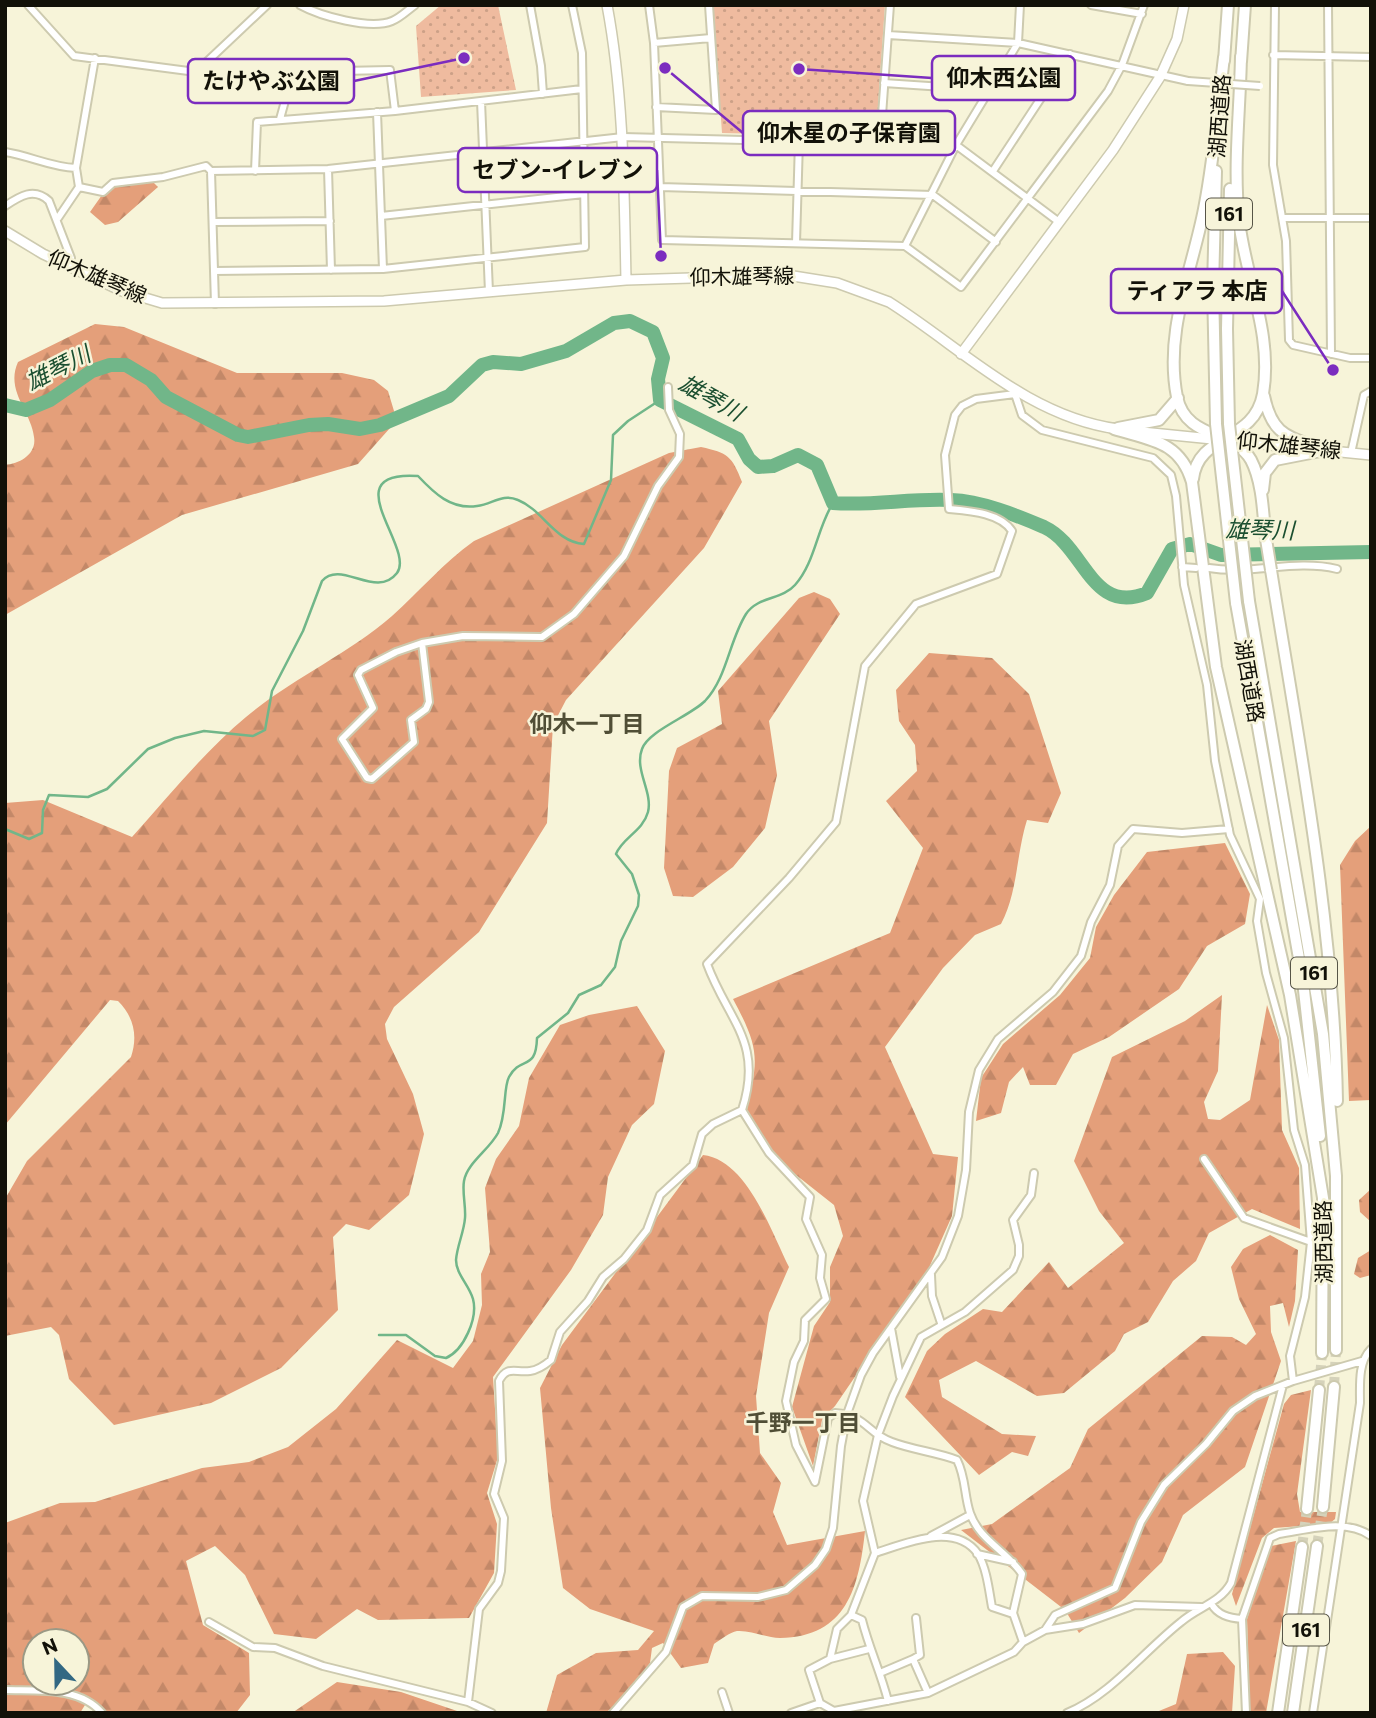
<svg xmlns="http://www.w3.org/2000/svg" width="1376" height="1718" font-family="Commissioner,'Noto Sans JP',sans-serif">
<style>
.forest{fill:url(#forest-firs);fill-rule:evenodd}
.park{fill:url(#park-dots)}
.lines{fill:none;stroke-linecap:round;stroke-linejoin:round}
.stream{stroke:#71b689;stroke-width:2.5}
.river{stroke:#71b689;stroke-width:14}
.highway-tunnel{stroke:#d5d2ba;stroke-width:10;stroke-dasharray:10 5;stroke-linecap:butt}
.street-casing{stroke:#cdcaaf;stroke-width:10}
.secondary-casing{stroke:#cdcaaf;stroke-width:12}
.highway-casing{stroke:#cdcaaf;stroke-width:14}
.street{stroke:#fff;stroke-width:6}
.secondary{stroke:#fff;stroke-width:9}
.highway{stroke:#fff;stroke-width:10}
.street-bridge-casing{stroke:#cdcaaf;stroke-width:10;stroke-linecap:butt}
.highway-bridge-casing{stroke:#cdcaaf;stroke-width:14;stroke-linecap:butt}
.street-bridge{stroke:#fff;stroke-width:6}
.highway-bridge{stroke:#fff;stroke-width:10}
.labels{text-anchor:middle;stroke-width:5;stroke-linejoin:round;paint-order:stroke}
.shield{fill:#f7f4d9;stroke:#575547;stroke-width:2}
.shield-label{font-size:19px;font-weight:bold;fill:#121108}
.street-label{font-size:21px;fill:#121108;stroke:#f7f4d9}
.water-label{font-size:23px;font-style:italic;fill:#1b4f30;stroke:#f7f4d9}
.neighbourhood-label{font-size:23px;font-weight:bold;fill:#504e36;stroke:#f7f4d9}
.leader{fill:none;stroke:#7b2cbf;stroke-width:2.5}
.callout-dot{fill:#7b2cbf;stroke:#f7f4d9;stroke-width:2.5}
.callout{fill:#f7f4d9;stroke:#7b2cbf;stroke-width:2.5}
.callout-label{font-size:23px;text-anchor:middle;font-weight:bold;fill:#121108}
</style>
<defs>
<pattern id="forest-firs" width="22" height="20" patternUnits="userSpaceOnUse" patternTransform="scale(1.75)"><rect width="22" height="20" fill="#e49f7a"/><path d="M5 1l3.5 6h-7zM16 11l3.5 6h-7z" fill="#c38868"/></pattern>
<pattern id="park-dots" width="8" height="8" patternUnits="userSpaceOnUse" patternTransform="scale(1.75)"><rect width="8" height="8" fill="#efbb9f"/><path d="M2 2h.1M6 6h.1" fill="none" stroke="#cca087" stroke-width="1.8" stroke-linecap="round"/></pattern>
</defs>
<rect width="100%" height="100%" fill="#f7f4d9"/>
<path class="forest" d="M138 176 149 178 158 187 118 222 105 225 90 212 109 185Z
M95 324 124 327 237 373H342L374 380 388 391 394 411 390 428 358 464 182 515 5 615V465C20 464 37 454 34 437 31 411 5 391 18 362Z
M701 447C728 453 732 456 742 482L704 548 566 700 553 725 547 823 479 932 394 1007 385 1024 387 1039 413 1094 424 1134 409 1195 369 1230 346 1224 333 1237 338 1310 281 1368 211 1403 114 1425 69 1379 59 1335 51 1327 5 1336V1199L27 1161 131 1057C138 1036 134 1017 118 1001L110 1000 5 1125V803L43 800 132 837C169 796 204 752 246 717 291 679 347 655 392 616 420 591 443 563 474 541L669 453Z
M814 592 830 599 840 614 769 721 777 775 765 828 733 867 693 897 673 896 664 868 669 771 677 748 722 724 718 691 799 598Z
M929 653 992 658 1029 694 1061 793 1048 823 1027 820C1016 855 1018 892 1001 924L975 935 943 968 885 1047 933 1154 958 1157 952 1216 928 1270 835 1406 822 1420 813 1466 792 1407 814 1326 830 1302V1267L843 1236 834 1205 772 1156 746 1114C758 1059 761 1051 733 999L890 933 923 848 886 801 917 771 915 745 899 721 896 690Z
M1371 826V1100L1349 1101 1340 865 1355 841Z
M1225 843 1250 894 1245 924 1207 946 1179 989 1109 1037 1073 1054 1056 1085H1030L1023 1067 1009 1082 1001 1113 976 1121 981 1078 1003 1044 1060 995 1090 958 1096 927 1114 895 1147 852Z
M1222 995 1218 1071 1204 1102 1208 1119 1220 1120 1250 1100 1267 1005 1279 1040 1282 1130 1299 1168 1300 1229 1252 1209 1209 1233 1196 1261 1173 1281 1148 1322 1124 1334 1115 1351 1064 1393 1037 1396 976 1361 939 1380 942 1397 1002 1434 1036 1436 1028 1456 1012 1452 979 1475 905 1397 927 1351 945 1334 983 1309 1002 1312 1049 1262 1068 1288 1124 1243 1099 1211 1074 1161 1112 1057 1185 1021Z
M637 1006 665 1051 654 1104 632 1125 608 1177 603 1215 571 1270 493 1377 498 1457 487 1493 497 1524 494 1573 469 1618 378 1620 357 1609 316 1639 274 1634 245 1575 215 1546 186 1561 203 1625 249 1653 250 1695 236 1713H95L90 1697 80 1713H5V1523L60 1503 95 1502 202 1468 249 1462 288 1447 336 1409 397 1340 453 1368 473 1341 482 1305 481 1274 490 1252 485 1188 496 1159 519 1126 529 1078 560 1025 589 1015ZM35 1641H77V1683H35Z
M703 1155C747 1160 771 1231 789 1267L769 1313 756 1396 760 1453 781 1483 773 1512 787 1545 865 1531C859 1587 847 1637 780 1638 766 1638 751 1630 737 1631 730 1632 720 1640 714 1644L708 1663 681 1668 663 1643 652 1648 650 1663 618 1704 605 1713H546L557 1675 596 1653 638 1650 654 1631 590 1609 563 1588 551 1508 540 1388 562 1345Z
M1371 1189V1222L1360 1212 1359 1200Z
M1270 1235 1298 1250 1295 1301 1289 1327 1283 1303 1270 1306 1271 1332 1281 1361 1245 1467 1183 1515 1162 1562 1125 1598 1079 1633 1065 1610 961 1530 992 1524 1070 1468 1088 1429 1202 1336 1232 1337 1246 1345 1256 1334 1239 1299 1231 1267 1243 1249Z
M1371 1250V1275L1360 1278 1354 1274 1358 1258Z
M1311 1390 1297 1494 1300 1512H1336L1335 1519 1329 1524 1274 1528 1262 1538 1236 1606 1232 1594 1284 1404 1291 1395Z
M1296 1541 1266 1713H1250L1247 1619 1271 1546Z
M1223 1652 1235 1666 1232 1713H1154L1176 1704 1187 1654Z
M337 1682 401 1692 463 1713H292Z"/>
<path class="park" d="M441 5H498L516 90 421 97 416 26Z
M713 5H885L876 134 874 137 722 133Z"/>
<g class="lines">
<path class="stream" d="M5 829 29 839 42 833 43 810 49 795 88 797 107 789 148 749 175 738 204 731 253 736 265 730 272 691 303 631 322 581C341 559 376 600 397 573 416 548 332 470 418 476 434 493 451 510 477 506 493 504 502 493 518 500 543 510 555 542 584 544L611 480 613 435 628 421 660 400
M379 1335H406L435 1356 446 1358C464 1350 478 1318 473 1299 469 1285 456 1274 456 1260 457 1246 464 1232 465 1218 466 1206 462 1192 464 1181 467 1163 489 1150 498 1133 507 1114 503 1088 509 1077 521 1055 536 1072 537 1038L568 1013 579 995 601 985 615 967 621 941 638 906 639 895 632 874 616 854C622 838 643 831 648 812 653 792 634 770 642 749 648 731 690 716 705 701 727 678 729 641 746 614 758 596 782 600 795 585 815 563 817 528 833 503"/>
<path class="river" d="M5 405 26 410 50 400 92 371 110 365H126L151 380 166 397 238 435 248 437 309 425 328 424 360 429 380 425 449 396 482 365 493 362 521 364 566 351 614 323 630 321 653 332 663 358 658 379 660 400 738 439 749 459 758 467 773 466 798 455 817 465 833 503C873 506 911 498 951 500 981 501 1016 515 1044 527 1085 546 1091 616 1147 593L1172 549 1190 544 1221 555 1371 552"/>
<path class="highway-tunnel" d="M1334 1387 1336 1350
M1319 1390 1322 1353
M1317 1546 1323 1507
M1302 1547 1307 1509"/>
<g class="street-casing">
<path id="street" d="M28 5 74 56 196 72 267 5
M300 5C320 16 370 30 392 21 400 18 408 10 415 5
M530 5 541 66 543 94
M649 5 654 43 662 240 905 246 961 287 1108 91 1122 65 1144 5
M1091 5 1142 14
M1275 5 1273 165 1286 241 1289 340 1293 345 1350 358H1371
M1328 5 1331 354
M888 35 1018 43 1188 81
M654 43 711 38
M1273 55 1371 57
M884 83 988 90
M481 101 489 292
M656 107 716 110 709 5
M377 112 383 269
M280 119 295 65 341 71 390 70 395 111
M880 143 890 5
M5 152C31 156 50 167 76 168L95 58
M328 169 331 270
M211 171 215 304
M255 171 257 122 395 111 582 89
M993 171 1070 54
M79 187 103 192 113 183 163 177 206 166 211 171 328 169 623 137 956 145 1059 222
M660 187 933 195 996 242
M5 206C20 196 34 187 49 201L71 258 70 266
M381 216 584 194
M58 218 79 187 76 168
M1282 218H1371
M213 222 330 221
M796 243 799 141
M905 246 956 145 1018 43 1020 5
M214 271 383 269 585 247 582 53 572 5
M1015 394 1022 415 1042 430 1153 458 1171 475 1176 496 1184 585 1207 685 1215 761 1230 835 1260 899 1257 921 1266 973 1284 1038 1294 1130 1305 1165 1311 1242 1305 1297 1290 1356 1293 1381
M1351 453 1364 395 1371 391
M1182 567 1196 568
M1209 568C1252 575 1294 559 1337 569
M422 643 463 636 542 637 574 614 624 556 658 486 679 457 680 434 669 410 668 387
M422 643 429 702 426 709 411 720 414 742 372 779 367 778 342 739 373 708 358 675 361 670 396 652Z
M742 1110 769 1153 810 1197 806 1219 822 1255 820 1278 826 1299 805 1320 804 1341 794 1362 786 1401 796 1445 815 1482 828 1418 835 1413C868 1416 866 1433 892 1442 913 1450 936 1452 957 1460 966 1478 964 1495 970 1513 979 1540 1007 1551 1022 1574L1013 1613 1023 1642 1014 1652 928 1693 834 1711 820 1703 791 1713
M1204 1159 1244 1218 1311 1242
M931 1275 932 1296 941 1323
M891 1328 900 1377
M931 1536 970 1515
M875 1553C904 1544 955 1521 978 1554 987 1569 989 1591 992 1607L1013 1614
M977 1554 1013 1562
M1211 1603C1217 1615 1229 1618 1242 1619
M851 1615 862 1620C869 1648 881 1673 888 1701
M916 1618 920 1655 913 1659 928 1693
M209 1622 253 1647 275 1648 323 1666 468 1702 492 1713
M1045 1630 1055 1615 1115 1588 1141 1522 1164 1485 1206 1444 1233 1411 1255 1396 1293 1381 1362 1361
M1023 1642 1045 1630 1083 1624 1135 1605 1201 1607
M830 1659 869 1649
M880 1673 913 1659
M5 1690C37 1691 79 1686 102 1713
M722 1692 729 1713
M468 1702 479 1609 498 1583 501 1571 504 1518 494 1494 502 1461 499 1381C507 1365 515 1373 530 1371 538 1370 545 1365 551 1360L560 1332 588 1301 603 1277 624 1259 647 1230 660 1195 693 1165 702 1134 713 1124 742 1110C764 1042 728 1021 707 964L789 878 836 822 865 666 916 604 997 574 1012 531C1000 513 970 511 949 509L945 455 955 415 962 406 976 399 1015 394
M820 1703 809 1670 830 1659 837 1629 851 1615 875 1553 863 1501 878 1435 893 1396 921 1337 965 1312 1013 1270 1019 1256V1245L1013 1220 1031 1195 1034 1173
M613 1713 666 1652 683 1607 702 1596 758 1597 786 1590 815 1565 826 1549 833 1528 841 1446 847 1414 861 1375 873 1353 942 1257 958 1216 966 1170 969 1112 979 1070 998 1039 1053 992 1081 956 1091 922 1110 885 1118 846 1133 829 1182 833 1229 829
M1067 1713C1111 1695 1144 1651 1181 1622 1198 1607 1220 1603 1231 1583L1283 1385
M1246 1713 1242 1619 1270 1538 1279 1534C1308 1530 1346 1518 1371 1536
M1313 1713 1360 1403C1360 1385 1358 1362 1371 1349"/>
</g>
<g class="secondary-casing">
<path id="secondary" d="M607 5C624 96 624 188 626 280
M5 231 43 254 122 291 162 303 384 301 626 280 787 275 837 283 889 302C962 348 1028 417 1118 429
M961 354 1113 150 1160 77 1177 39 1184 5
M1132 431 1371 455"/>
</g>
<g class="highway-casing">
<path id="highway" d="M1224 57C1218 107 1214 159 1204 209 1192 271 1164 332 1177 397 1186 440 1234 430 1251 460 1262 481 1263 510 1265 533
M1224 61 1228 5
M1241 62 1245 5
M1264 396C1272 435 1287 436 1321 449
M1216 424 1213 287 1216 171
M1229 424 1227 329 1230 189
M1118 428 1159 420 1178 398
M1114 429C1150 440 1180 441 1192 482L1216 667 1290 995 1324 1204
M1193 479C1198 433 1254 443 1263 394 1273 335 1246 279 1239 221 1233 167 1240 111 1241 56
M1263 490 1265 473 1275 460 1326 450
M1271 570C1299 745 1334 923 1337 1101
M1249 601 1323 1034 1336 1176V1350
M1236 603 1303 981 1320 1136
M1322 1353 1323 1198
M1323 1507 1334 1387
M1307 1509 1319 1390
M1278 1713 1302 1547
M1293 1713 1317 1546"/>
</g>
<use href="#street" class="street"/>
<use href="#secondary" class="secondary"/>
<use href="#highway" class="highway"/>
<g class="street-bridge-casing">
<path id="street-bridge" d="M1188 81 1260 86"/>
</g>
<g class="highway-bridge-casing">
<path id="highway-bridge" d="M1216 424 1236 603
M1229 424 1249 601
M1265 533 1271 570"/>
</g>
<use href="#street-bridge" class="street-bridge"/>
<use href="#highway-bridge" class="highway-bridge"/>
</g>
<g class="labels">
<g class="shield">
<rect x="1206" y="198.5" width="46" height="31" rx="5"/>
<rect x="1291" y="957.5" width="46" height="31" rx="5"/>
<rect x="1283" y="1614.5" width="46" height="31" rx="5"/>
</g>
<g class="shield-label">
<text x="1229" y="221">161</text>
<text x="1314" y="980">161</text>
<text x="1306" y="1637">161</text>
</g>
<g class="street-label">
<text transform="translate(1220 116) rotate(-86)" y="7">湖西道路</text>
<text transform="translate(97 277) rotate(23)" y="7">仰木雄琴線</text>
<text transform="translate(742 277) rotate(-1)" y="7">仰木雄琴線</text>
<text transform="translate(1289 446) rotate(6)" y="7">仰木雄琴線</text>
<text transform="translate(1249 681) rotate(80)" y="7">湖西道路</text>
<text transform="translate(1324 1242) rotate(-91)" y="7">湖西道路</text>
</g>
<g class="water-label">
<text transform="translate(58 368) rotate(-27)" y="8">雄琴川</text>
<text transform="translate(711 398) rotate(29)" y="8">雄琴川</text>
<text transform="translate(1260 530) rotate(1)" y="8">雄琴川</text>
</g>
<g class="neighbourhood-label">
<text x="587" y="732">仰木一丁目</text>
<text x="803" y="1431">千野一丁目</text>
</g>
</g>
<path class="leader" d="M799 69L932 78M464 58L354 81M665 68L743 133M661 256L657 170M1333 370L1282 291"/>
<g class="callout-dot">
<circle cx="799" cy="69" r="7"/>
<circle cx="464" cy="58" r="7"/>
<circle cx="665" cy="68" r="7"/>
<circle cx="661" cy="256" r="7"/>
<circle cx="1333" cy="370" r="7"/>
</g>
<g class="callout">
<rect x="932" y="56" width="143" height="44" rx="7"/>
<rect x="188" y="59" width="166" height="44" rx="7"/>
<rect x="743" y="111" width="212" height="44" rx="7"/>
<rect x="458" y="148" width="199" height="44" rx="7"/>
<rect x="1111" y="269" width="171" height="44" rx="7"/>
</g>
<g class="callout-label">
<text x="1004" y="86">仰木西公園</text>
<text x="271" y="89">たけやぶ公園</text>
<text x="849" y="141">仰木星の子保育園</text>
<text x="558" y="178">セブン-イレブン</text>
<text x="1197" y="299">ティアラ 本店</text>
</g>
<rect width="1376" height="1718" fill="none" stroke="#121108" stroke-width="14"/>
<g transform="translate(56 1662) rotate(338)"><circle r="33" fill="#f7f4d9" stroke="#9b9985" stroke-width="2"/>
<path d="M0-5L12 26L0 18L-12 26Z" fill="#326883"/>
<text y="-10" font-size="19" font-weight="bold" text-anchor="middle" fill="#121108">N</text>
</g>
</svg>
